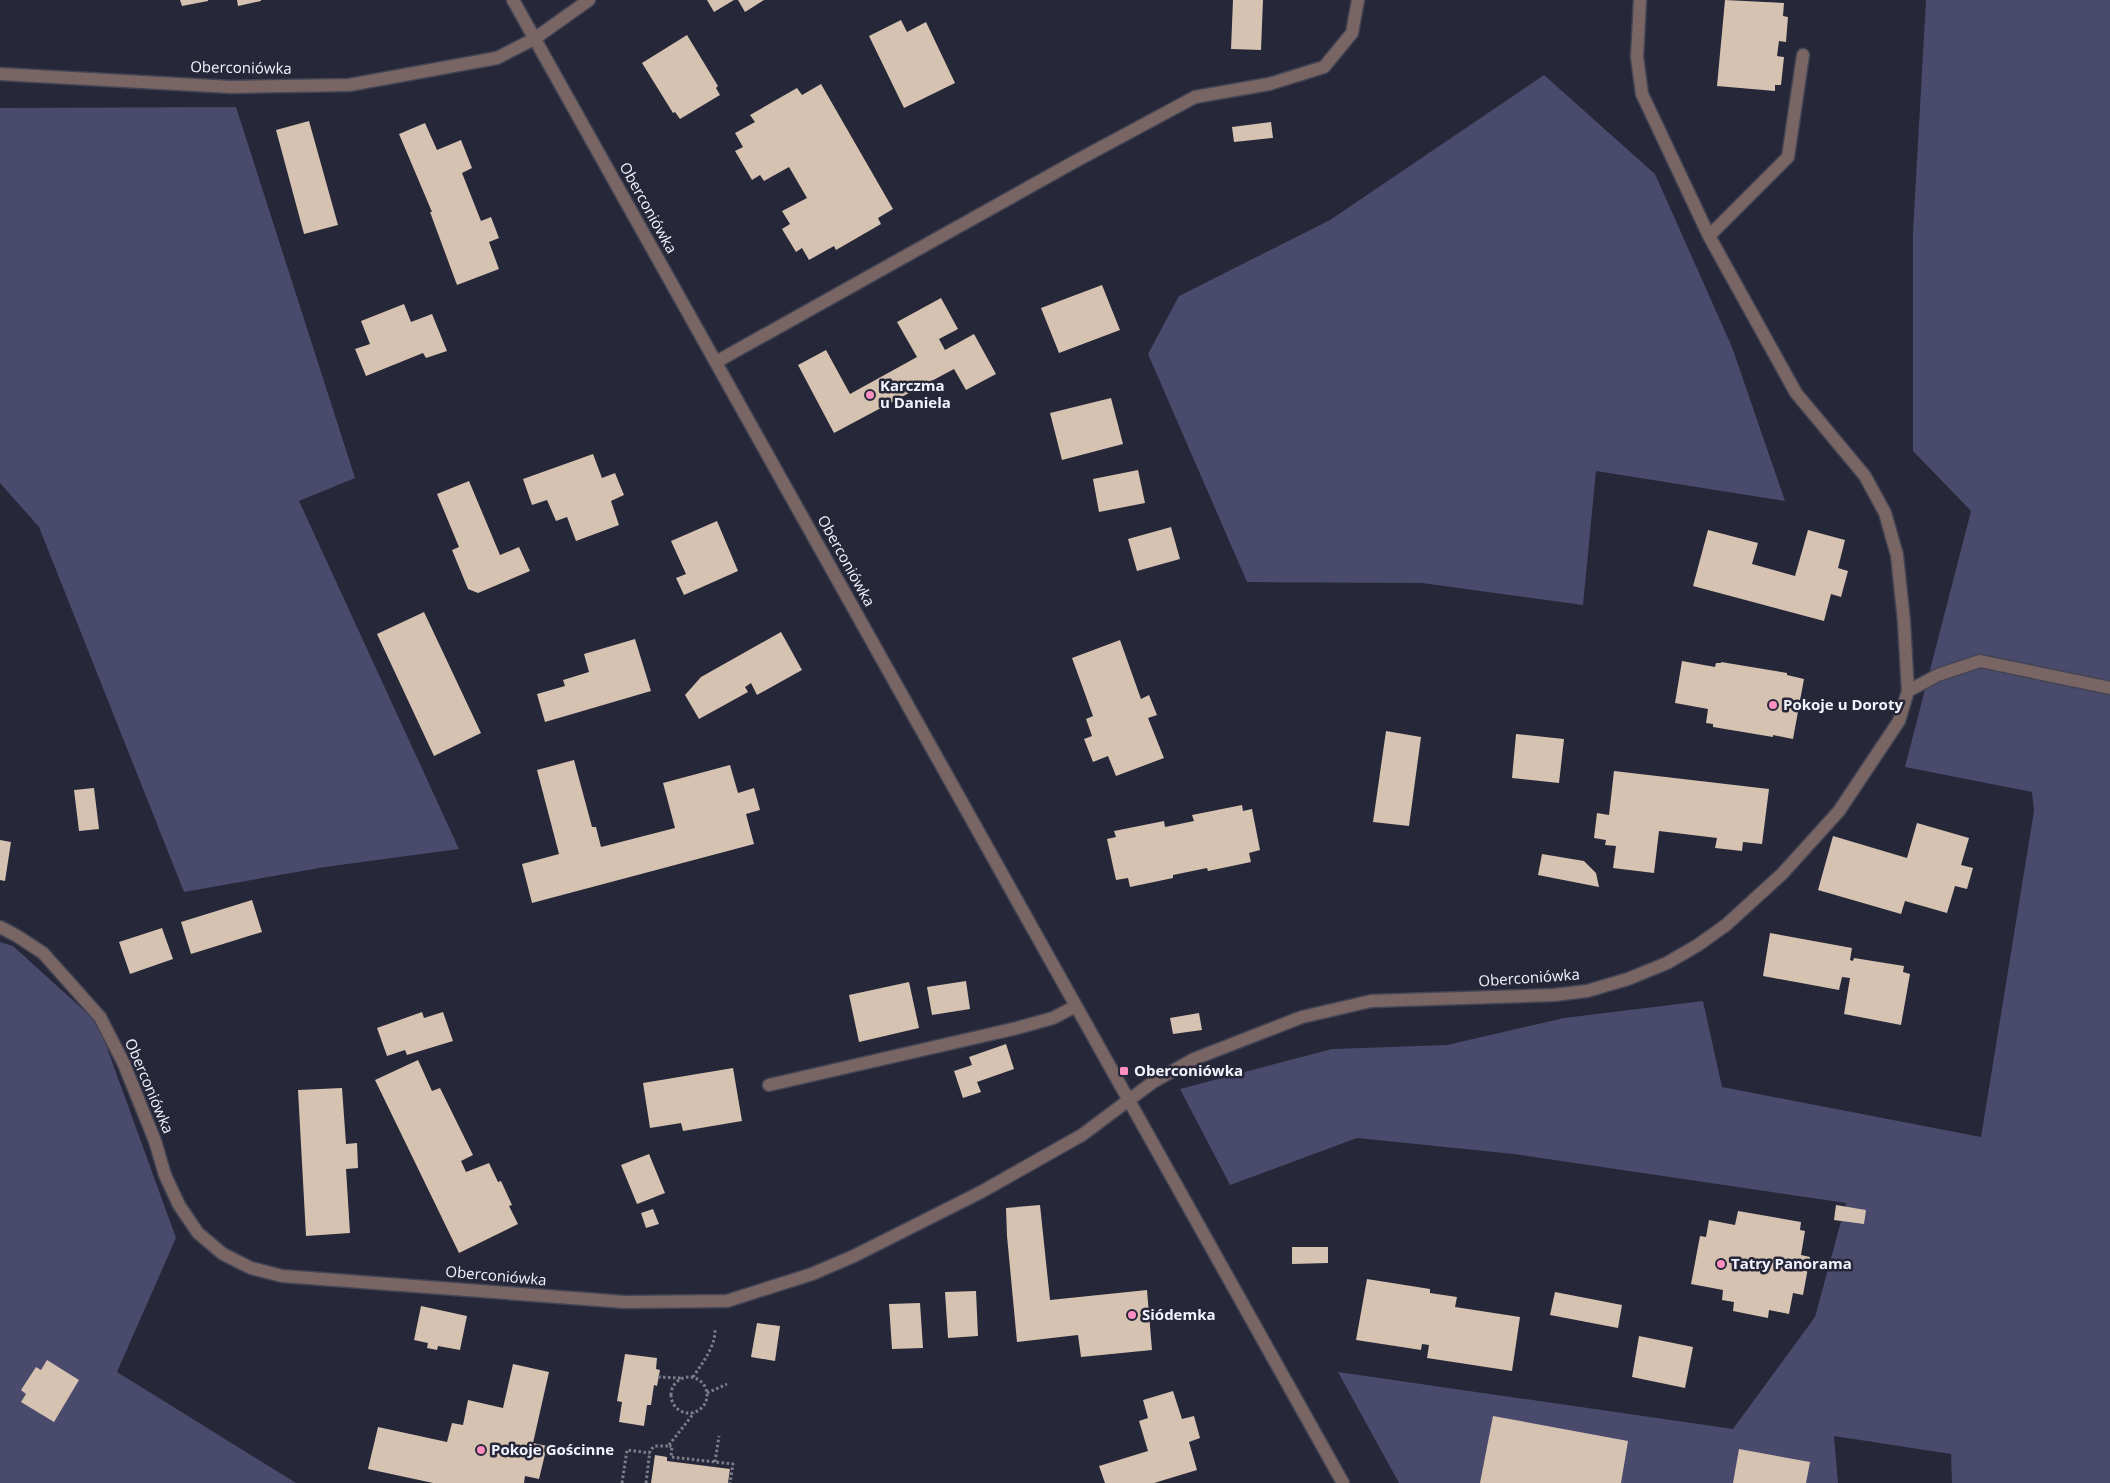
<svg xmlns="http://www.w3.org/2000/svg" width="2110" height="1483" font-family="'Open Sans',sans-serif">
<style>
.green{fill:#4a4a6c}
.building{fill:#d6c2b1}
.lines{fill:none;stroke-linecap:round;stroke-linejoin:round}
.minor-casing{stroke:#434454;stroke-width:15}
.path{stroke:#7d7e8c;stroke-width:3;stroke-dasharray:2.5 2.5;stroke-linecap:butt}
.minor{stroke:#796563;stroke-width:12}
.poi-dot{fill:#fd8ec0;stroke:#262738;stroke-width:2}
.labels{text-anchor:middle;stroke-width:5;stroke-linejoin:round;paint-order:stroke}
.street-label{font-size:15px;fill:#f3f3fd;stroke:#262738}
.poi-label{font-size:15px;font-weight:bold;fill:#f3f3fd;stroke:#262738;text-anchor:start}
</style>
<rect width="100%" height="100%" fill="#262738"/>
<path class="green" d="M1926 0H2110V1483H1952L1951 1454 1834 1436 1838 1483H1399L1338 1372 1733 1429 1815 1317 1846 1203 1514 1154 1357 1138 1230 1185 1180 1089 1332 1049 1447 1045 1564 1018 1703 1001 1722 1087 1981 1137 2034 811 2032 792 1905 767 1971 511 1913 451V232Z
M1544 75 1655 174 1732 347 1785 501 1596 471 1583 605 1422 583 1247 582 1148 354 1179 296 1330 220Z
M236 107 355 478 299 501 459 849 325 867 184 892 39 527 0 483V108Z
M0 942 13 946 98 1023 176 1238 117 1372 296 1483H0Z"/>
<path class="building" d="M180 0H208V1L182 6Z
M237 0H261V1L238 6Z
M707 0H734L714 12Z
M738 0H764L745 12Z
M1233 0H1263L1261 50 1231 49Z
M1725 0 1784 3 1783 16 1788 17 1786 42 1779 41 1777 56 1784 57 1781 85H1775V91L1717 86Z
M901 20 907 32 926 22 955 83 904 108 869 36Z
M687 35 718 86 716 88 720 95 680 119 675 112 673 113 642 63Z
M821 84 893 209 878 218 881 224 836 250 834 246 809 260 802 248 796 252 782 229 790 224 782 211 807 198 789 167 764 181 760 175 752 180 735 151 743 147 735 133 755 122 750 115 797 88 802 95Z
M309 121 338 225 304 234 276 130Z
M1271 122 1273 138 1234 142 1232 127Z
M425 123 437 150 461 140 472 168 462 173 481 221 491 217 499 238 489 242 499 269 457 285 430 212H432L399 134Z
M1102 285 1120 330 1059 353 1041 308Z
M941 298 958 329 939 339 945 350 974 334 996 374 966 390 954 369 834 433 798 365 826 350 850 394 917 357 897 322Z
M404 304 411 322 432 314 447 351 426 358 423 353 366 376 355 349 370 344 361 321Z
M1111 398 1123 444 1062 460 1050 413Z
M593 454 602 478 615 473 624 495 611 501 619 525 576 541 567 517 556 521 547 500 532 505 523 479Z
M1138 470 1145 503 1099 512 1093 479Z
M469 481 500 555 519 547 530 571 478 593 468 589 452 550 459 547 437 494Z
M717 521 738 571 684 595 676 578 686 574 671 541Z
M1171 527 1180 559 1137 571 1128 539Z
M1708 530 1758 543 1752 564 1795 576 1808 530 1845 540 1838 568 1848 571 1841 597 1831 594 1824 621 1693 586Z
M424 612 481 733 434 756 377 634Z
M781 632 802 670 757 695 751 683 745 687 748 692 699 719 685 695 701 677Z
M635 639 651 691 545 722 537 694 565 686 563 680 589 672 584 654Z
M1120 640 1141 699 1149 695 1157 715 1148 718 1164 758 1116 776 1108 756 1093 762 1084 739 1092 736 1086 719 1093 716 1072 658Z
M1682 661 1715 667 1716 663H1721V662L1787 673V675L1804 679 1793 739 1773 735V737L1713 727V724L1706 723 1708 709 1675 703Z
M1386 731 1421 737 1409 826 1373 822Z
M1516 734 1564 739 1559 783 1512 778Z
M574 760 592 827H596L601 847 675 828 663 783 730 765 738 793 754 788 760 810 746 814 754 844 532 903 522 864 559 854 537 770Z
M1614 771 1769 789 1762 844 1743 842 1742 851 1715 848 1717 838 1659 831 1654 873 1613 868 1616 846 1605 845 1606 840 1594 838 1597 813 1609 815Z
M94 788 99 829 79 831 74 790Z
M1242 805 1243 811 1252 809 1260 850 1249 853 1251 862 1208 871 1207 868 1173 875V878L1130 887 1128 878 1116 880 1107 839 1116 837 1114 831 1164 821 1165 827 1194 821 1192 815Z
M1917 823 1969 838 1961 865 1973 868 1967 889 1955 886 1947 913 1905 901 1901 914 1818 890 1833 836 1907 858Z
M0 840 11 842 5 881 0 880Z
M1542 854 1584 861 1596 873 1599 887 1538 875Z
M252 900 262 932 191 954 181 922Z
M162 928 173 959 130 974 119 942Z
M1770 933 1852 948 1850 960 1853 961 1854 958 1904 966 1903 972 1910 974 1901 1025 1844 1014 1850 978 1842 977 1839 990 1763 976Z
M966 981 970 1009 932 1015 927 987Z
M909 982 919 1028 859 1042 849 995Z
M422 1012 424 1018 443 1012 453 1041 407 1055 405 1050 387 1056 377 1028Z
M1199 1013 1202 1030 1173 1034 1170 1018Z
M1006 1044 1014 1069 977 1082 981 1092 963 1098 954 1071 972 1065 969 1057Z
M418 1060 432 1091 440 1088 473 1155 461 1161 466 1172 489 1163 498 1182 501 1181 512 1205 509 1206 518 1224 459 1253 375 1080Z
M733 1068 742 1121 683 1131 681 1123 650 1128 643 1083Z
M342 1088 346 1144 357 1143 358 1168 346 1169 350 1233 306 1236 298 1090Z
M649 1154 665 1193 637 1204 621 1165Z
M1040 1205 1050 1300 1147 1290 1152 1350 1081 1357 1078 1335 1017 1342 1007 1236 1006 1208Z
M1836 1205 1866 1210 1864 1224 1834 1220Z
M653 1209 659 1224 646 1228 641 1213Z
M1738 1211 1801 1222 1800 1230 1805 1231 1801 1255 1810 1257 1803 1295 1793 1293 1789 1314 1769 1310 1768 1318 1733 1311 1734 1302 1722 1300 1723 1290 1691 1284 1700 1236 1706 1237 1709 1220 1735 1225Z
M1292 1247H1328V1263L1292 1264Z
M1367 1279 1430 1289V1293L1457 1297 1455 1307 1520 1317 1512 1371 1427 1358 1429 1345 1422 1344 1421 1350 1356 1340Z
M976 1291 978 1336 948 1338 945 1292Z
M1555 1292 1622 1305 1618 1328 1550 1315Z
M920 1303 923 1348 892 1349 889 1304Z
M421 1306 467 1316 460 1350 438 1346 437 1350 427 1348 428 1343 414 1340Z
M757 1323 780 1326 775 1361 751 1357Z
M1639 1336 1693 1347 1685 1388 1632 1377Z
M625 1354 657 1358 656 1369 660 1370 657 1386 654 1385 651 1405H647L644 1426 619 1422 622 1402 617 1401Z
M47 1360 79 1380 54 1422 21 1402 26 1394 21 1390 36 1367 41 1370Z
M513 1364 549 1372 533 1443 547 1446 539 1479 525 1476 524 1483H433L368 1469 378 1427 447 1442 452 1423 463 1425 468 1400 503 1408Z
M1173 1391 1182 1419 1194 1416 1200 1438 1189 1442 1197 1470 1154 1483H1105L1099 1466 1148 1451 1139 1421 1148 1418 1143 1400Z
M1493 1416 1628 1441 1621 1483H1480Z
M1739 1449 1810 1462 1806 1483H1733Z
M655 1455 667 1457V1461L730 1469 728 1483H651Z"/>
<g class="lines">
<g class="minor-casing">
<path id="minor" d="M513 0 1343 1483
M0 74 231 87 349 85 497 58 534 39 589 0
M1709 236 1788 157 1803 55
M716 362 1074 162 1195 97 1269 84 1324 67 1352 33 1358 0
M1908 691 1938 675 1980 661 2110 688
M0 927 17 936 43 953 100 1017 124 1064 155 1141 165 1175 179 1205 198 1233 223 1254 251 1268 282 1276 625 1302 727 1301 812 1274 854 1256 981 1192 1082 1135 1153 1082 1194 1059 1302 1017 1371 1001 1554 995 1587 991 1628 979 1667 963 1698 945 1726 925 1782 874 1839 811 1899 721 1908 691 1904 622 1897 555 1885 513 1865 476 1796 393 1709 236 1642 94 1637 57 1640 0
M769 1085 1017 1028 1053 1018 1076 1006"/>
</g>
<path class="path" d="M671 1395a18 18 0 1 1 36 0a18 18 0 1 1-36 0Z
M658 1377 681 1378
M693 1377C703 1362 716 1346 715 1328
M707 1393 727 1384
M669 1445 694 1413
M669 1446H672L671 1457 733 1464 730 1483
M715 1462 719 1436
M622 1483 627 1450 650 1453
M646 1483 650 1450 655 1446H669"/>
<use href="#minor" class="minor"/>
</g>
<g class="poi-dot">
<circle cx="870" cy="395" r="5"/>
<circle cx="1773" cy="705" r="5"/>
<rect x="1119" y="1066" width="10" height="10" rx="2.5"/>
<circle cx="1721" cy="1264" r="5"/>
<circle cx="1132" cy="1315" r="5"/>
<circle cx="481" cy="1450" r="5"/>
</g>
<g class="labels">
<g class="street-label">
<text transform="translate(241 68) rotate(1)" y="5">Oberconiówka</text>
<text transform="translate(648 208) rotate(61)" y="5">Oberconiówka</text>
<text transform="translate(846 561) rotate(61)" y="5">Oberconiówka</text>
<text transform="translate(1529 978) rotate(-4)" y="5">Oberconiówka</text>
<text transform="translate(149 1086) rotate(67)" y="5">Oberconiówka</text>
<text transform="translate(496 1276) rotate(5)" y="5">Oberconiówka</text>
</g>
<g class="poi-label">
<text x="880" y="391">Karczma<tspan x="880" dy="17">u Daniela</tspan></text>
<text x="1783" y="710">Pokoje u Doroty</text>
<text x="1134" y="1076">Oberconiówka</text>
<text x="1731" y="1269">Tatry Panorama</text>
<text x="1142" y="1320">Siódemka</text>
<text x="491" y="1455">Pokoje Gościnne</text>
</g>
</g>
</svg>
